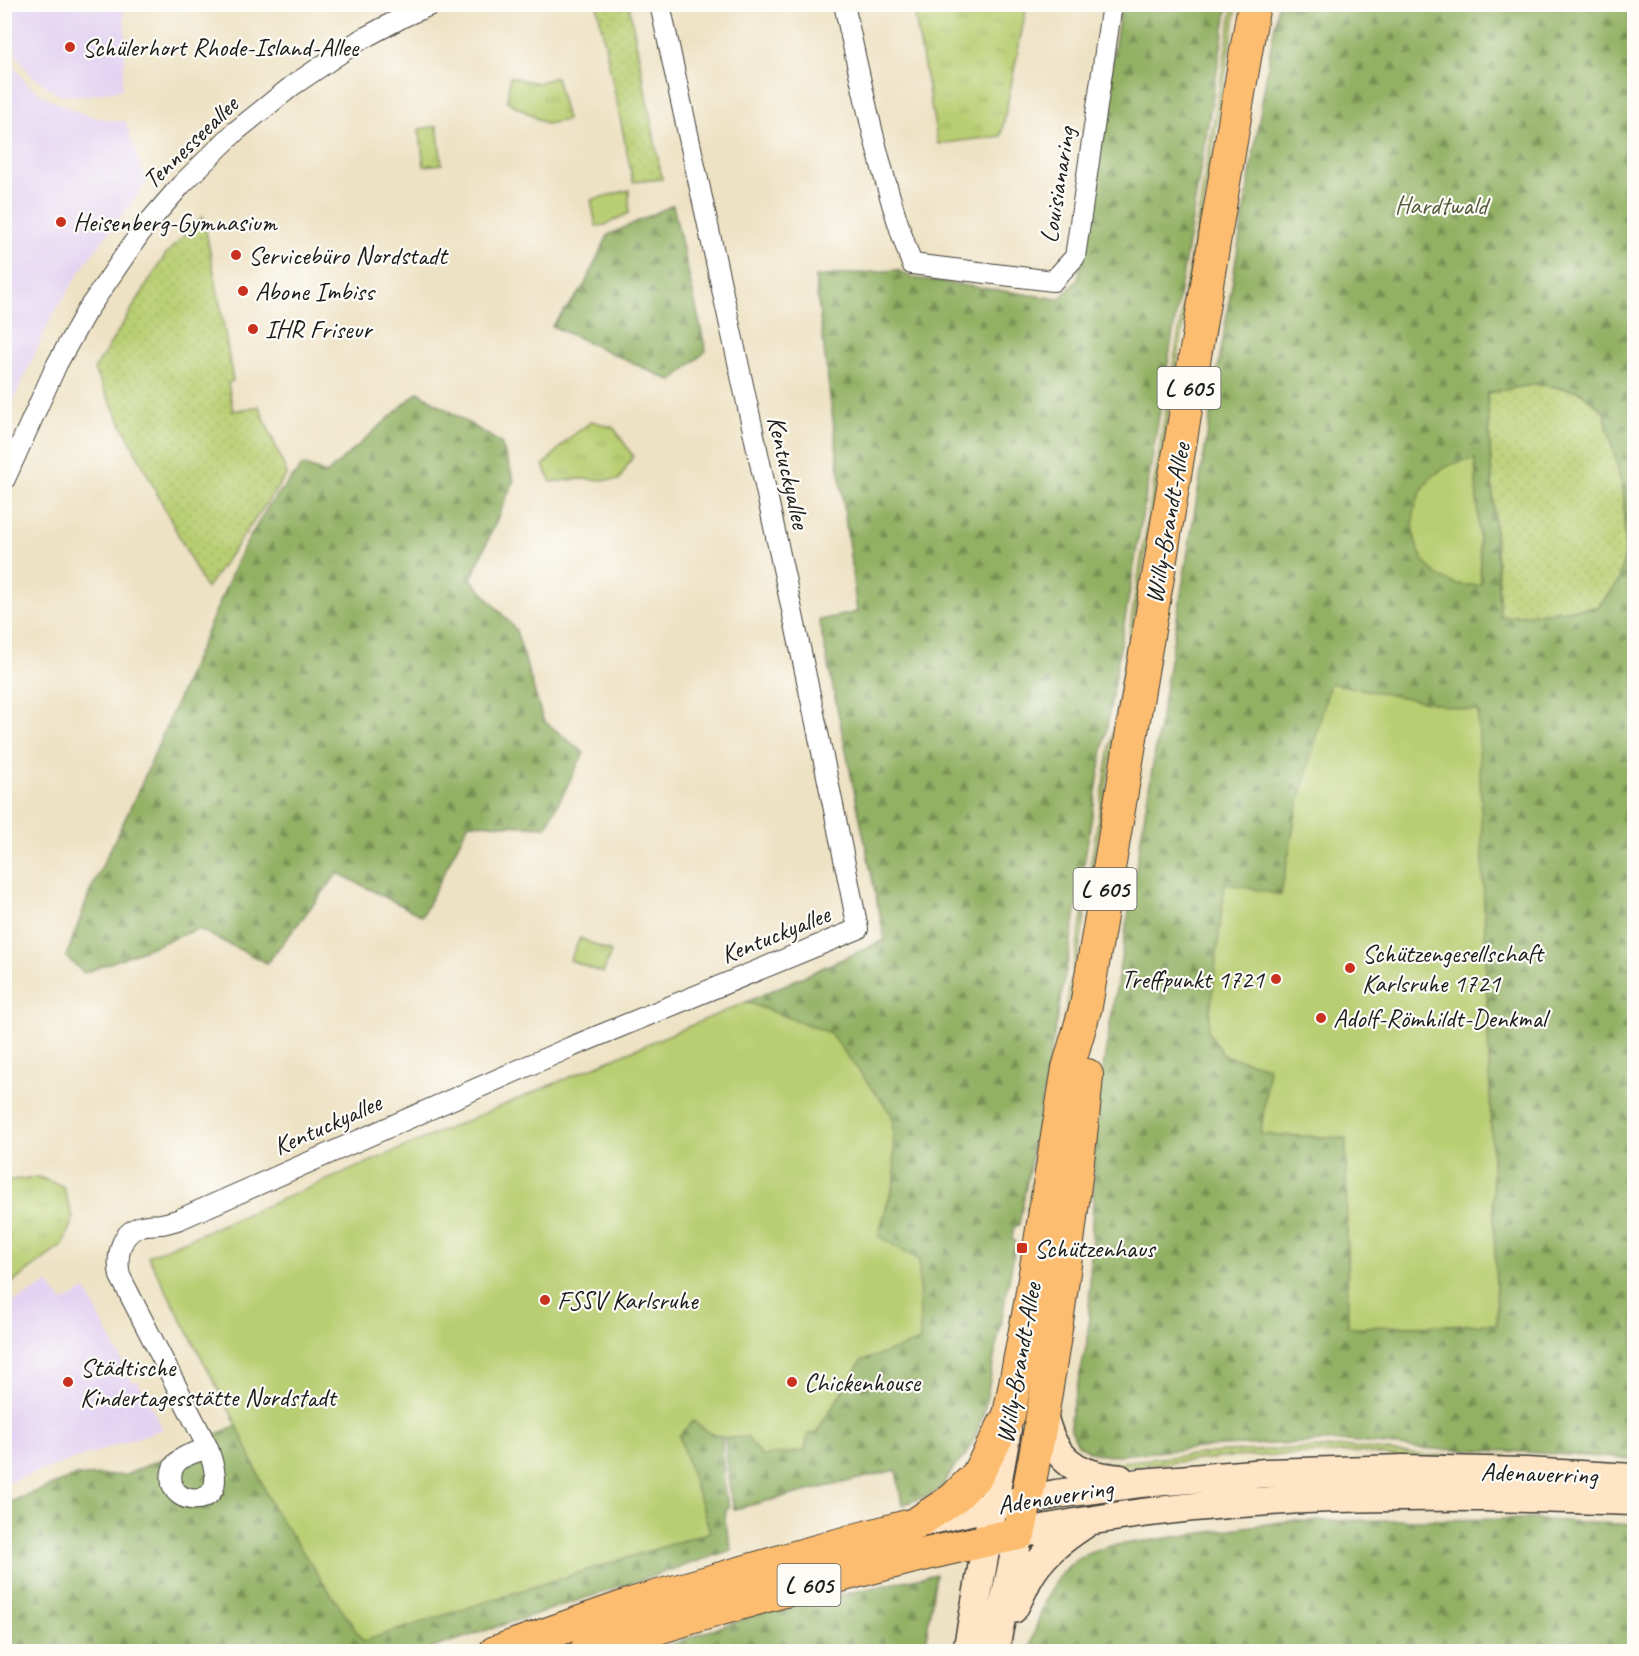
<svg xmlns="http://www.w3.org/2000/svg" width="1639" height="1656" font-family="Caveat,sans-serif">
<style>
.built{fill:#e3d3f2}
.grass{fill:url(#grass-dots);stroke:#6a7547;stroke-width:1.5}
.forest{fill:url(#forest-firs);stroke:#576640;stroke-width:1.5;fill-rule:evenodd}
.park{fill:url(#park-tufts);stroke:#6a7547;stroke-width:1.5}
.garden{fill:#b9ce72;stroke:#6a7547;stroke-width:1.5}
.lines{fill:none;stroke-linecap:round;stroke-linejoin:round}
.minor-casing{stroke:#3c3a35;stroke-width:22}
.secondary-casing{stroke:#3c3a35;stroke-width:31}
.primary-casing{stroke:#3c3a35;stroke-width:34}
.minor{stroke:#fff;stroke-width:20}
.secondary{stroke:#fee5c5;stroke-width:28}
.primary{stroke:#fcbd6f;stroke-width:32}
.poi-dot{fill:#c8321e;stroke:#fdfcf7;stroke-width:2}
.labels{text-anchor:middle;stroke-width:4.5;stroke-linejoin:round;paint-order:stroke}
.shield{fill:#fdfcf7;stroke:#605f5e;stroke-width:1.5}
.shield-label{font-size:24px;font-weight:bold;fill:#1c1c1c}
.poi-label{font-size:26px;fill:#1c1c1c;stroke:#fdfcf7;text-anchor:start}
.street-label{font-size:26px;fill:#1c1c1c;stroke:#fdfcf7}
.park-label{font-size:26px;fill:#535a3a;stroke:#fdfcf7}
</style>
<defs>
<pattern id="grass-dots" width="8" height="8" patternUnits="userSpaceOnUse" patternTransform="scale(1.5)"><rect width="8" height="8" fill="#b9ce72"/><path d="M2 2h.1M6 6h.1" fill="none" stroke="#9eb062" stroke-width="1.8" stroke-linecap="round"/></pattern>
<pattern id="forest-firs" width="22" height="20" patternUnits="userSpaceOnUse" patternTransform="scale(1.5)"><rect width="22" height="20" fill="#92b164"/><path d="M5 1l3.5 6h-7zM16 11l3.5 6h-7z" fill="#768f52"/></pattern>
<pattern id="park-tufts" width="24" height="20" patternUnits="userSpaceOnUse" patternTransform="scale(1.5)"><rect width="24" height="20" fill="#b9ce72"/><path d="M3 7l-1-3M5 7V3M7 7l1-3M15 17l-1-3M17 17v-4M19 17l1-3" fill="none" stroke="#9eb062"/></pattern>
</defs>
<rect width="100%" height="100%" fill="#fdfcf7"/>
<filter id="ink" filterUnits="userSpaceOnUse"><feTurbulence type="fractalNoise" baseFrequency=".0167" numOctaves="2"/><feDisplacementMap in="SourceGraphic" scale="12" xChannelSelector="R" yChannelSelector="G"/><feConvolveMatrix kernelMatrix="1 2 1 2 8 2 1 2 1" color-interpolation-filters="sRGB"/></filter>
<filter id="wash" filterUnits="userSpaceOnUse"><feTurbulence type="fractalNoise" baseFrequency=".008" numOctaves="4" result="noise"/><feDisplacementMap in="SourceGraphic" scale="24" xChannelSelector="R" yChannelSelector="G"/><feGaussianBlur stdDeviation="1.35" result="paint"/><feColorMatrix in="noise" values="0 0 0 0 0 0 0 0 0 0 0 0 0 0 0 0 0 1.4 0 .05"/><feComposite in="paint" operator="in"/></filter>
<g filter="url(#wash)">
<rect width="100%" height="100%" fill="#eee2c4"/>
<path class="built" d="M7 5H123L126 41 122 89 83 96 57 94 32 76 16 54Z
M5 41 8 57 27 84 53 101 82 114 112 121H125L147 183 87 261 51 318 5 419Z
M48 1283 63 1302 86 1290 133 1383 138 1381 163 1429 5 1483V1307Z"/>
<path class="grass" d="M597 5H629L662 179 633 182Z
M1233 5H1237L1063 1048 1030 1212 1027 1211 1075 958Z
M203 216 220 304 233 381 228 383 233 411 259 406 287 474 206 589 94 370 166 254Z
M1537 384 1579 391 1604 411 1624 494 1625 554 1619 581 1598 607 1500 617 1486 393Z
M1349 1447 1423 1455 1507 1456 1502 1460 1399 1458 1360 1452 1230 1457 1111 1468 1101 1462 1108 1463 1223 1452Z"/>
<path class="forest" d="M1121 5H1228L1068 959 1019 1225 1014 1227 1012 1239 1016 1243 984 1411 976 1435 965 1456 953 1469 943 1485 938 1490 929 1495 902 1505 896 1470 734 1509 729 1484 725 1438 816 1433 861 1361 878 1236 895 1178 830 1033 746 1002 885 940 819 620 857 612 815 277 897 270 913 278 1059 299 1078 280Z
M1278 5H1634V1459L1507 1451 1424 1449 1348 1441 1222 1446 1108 1456 1090 1452 1078 1445 1071 1430 1070 1417 1088 1339 1096 1110ZM1537 384 1579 391 1604 411 1624 494 1625 554 1619 581 1598 607 1500 617 1487 393ZM1475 460 1481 584C1455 588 1438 578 1423 558ZM1296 814 1484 904 1497 1324 1348 1327 1346 1138 1261 1134 1269 1067 1225 884 1281 896Z
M673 205 706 351 672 381 552 326 583 288 608 235Z
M418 392 501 443 514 480 471 579 516 630 543 720 584 753 546 827 469 823 422 916 338 873 267 963 198 929 84 973 66 957 91 889 138 792 241 552 269 505 303 465 326 474Z
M693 1421 710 1433 722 1437 724 1488 729 1508 726 1510 725 1521 732 1550 423 1651 5 1652V1504L75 1476 126 1475 237 1425 273 1508 545 1583 710 1532 679 1436Z
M1528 1519 1634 1525V1651H1029C1039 1617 1048 1575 1083 1556 1091 1552 1101 1549 1110 1546L1288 1521Z
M936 1574 924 1651 648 1652 767 1611Z"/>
<path class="park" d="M913 5H1027L1001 136 938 144Z
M510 77 537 83 556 77 567 120 546 124 507 101Z
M437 126 442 164 424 166 419 129Z
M592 421 614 428 633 456 619 480 577 479 551 482 543 466 568 439Z
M580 938 611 952 603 973 570 960Z
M38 1177 63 1186 73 1218 63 1245 5 1288V1181Z"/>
<path class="garden" d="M629 190V213L605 225 596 226 591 200Z
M1475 460 1481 584C1472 585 1462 586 1453 583 1402 565 1400 489 1448 466 1456 462 1466 461 1475 460Z
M1330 683 1478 712 1497 1324 1348 1327 1346 1138 1261 1134 1269 1067 1223 1055 1208 1031 1225 883 1281 895 1296 814Z
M746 1002 830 1033 892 1115 895 1178 878 1236 919 1260 920 1341 861 1361 816 1433 808 1434 805 1451 761 1456 747 1437 725 1438 710 1433 693 1421 679 1436 710 1532 545 1583 363 1641 273 1508 237 1425 148 1256Z"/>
</g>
<g filter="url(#ink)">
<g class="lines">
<g class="minor-casing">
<path id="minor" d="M844 4C863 92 881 180 912 264L1053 281 1075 257 1112 4
M4 481 57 364 86 312 143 229 181 185 236 131 292 86 360 40 407 15 433 4
M208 1448C211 1458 216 1470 215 1481 214 1505 178 1505 172 1484 171 1478 171 1470 175 1465 181 1455 198 1452 208 1448L120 1276C116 1256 120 1232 142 1226 148 1224 155 1225 161 1224 168 1223 174 1221 180 1219L571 1047 858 929C797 620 726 313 660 4"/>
</g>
<g class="secondary-casing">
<path id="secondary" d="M1043 1414C1050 1445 1063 1467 1096 1475 1104 1477 1112 1478 1120 1479
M923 1522 974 1510 1056 1494 1140 1483 1266 1473 1404 1469 1525 1472 1634 1478
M1013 1609C1019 1599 1023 1589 1028 1579 1041 1555 1062 1539 1085 1524
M967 1652 1007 1429
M994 1652 1019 1534C1222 1490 1429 1494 1634 1501"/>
</g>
<g class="primary-casing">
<path id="primary" d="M495 1652 634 1603 858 1539 915 1524 953 1499 977 1475 1009 1415 1030 1304 1068 1068 1086 1006 1254 4
M585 1652C665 1624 747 1601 829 1579 892 1562 955 1546 1019 1534 1042 1432 1057 1329 1070 1226 1076 1176 1083 1126 1087 1075"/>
</g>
<use href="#minor" class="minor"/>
<use href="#secondary" class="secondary"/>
<use href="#primary" class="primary"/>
</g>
</g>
<g class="poi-dot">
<circle cx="70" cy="47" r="6"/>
<circle cx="61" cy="222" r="6"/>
<circle cx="236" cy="255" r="6"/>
<circle cx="243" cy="291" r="6"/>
<circle cx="253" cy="329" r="6"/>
<circle cx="1350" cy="968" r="6"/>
<circle cx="1276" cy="979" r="6"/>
<circle cx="1321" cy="1018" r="6"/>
<rect x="1016" y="1242" width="12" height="12" rx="3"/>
<circle cx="545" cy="1300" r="6"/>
<circle cx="68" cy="1382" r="6"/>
<circle cx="792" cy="1382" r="6"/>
</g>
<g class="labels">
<g class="shield">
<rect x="1157.5" y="367" width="63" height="42" rx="4.5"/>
<rect x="1073.5" y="868" width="63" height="42" rx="4.5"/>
<rect x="777.5" y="1564" width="63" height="42" rx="4.5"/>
</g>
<g class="shield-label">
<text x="1189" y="396">L 605</text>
<text x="1105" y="897">L 605</text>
<text x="809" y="1593">L 605</text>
</g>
<g class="poi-label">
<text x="82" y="56">Schülerhort Rhode-Island-Allee</text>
<text x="73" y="231">Heisenberg-Gymnasium</text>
<text x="248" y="264">Servicebüro Nordstadt</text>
<text x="255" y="300">Abone Imbiss</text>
<text x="265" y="338">IHR Friseur</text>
<text x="1362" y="962">Schützengesellschaft<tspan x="1362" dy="30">Karlsruhe 1721</tspan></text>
<text x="1264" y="988" text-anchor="end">Treffpunkt 1721</text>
<text x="1333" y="1027">Adolf-Römhildt-Denkmal</text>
<text x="1034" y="1257">Schützenhaus</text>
<text x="557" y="1309">FSSV Karlsruhe</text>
<text x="80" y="1376">Städtische<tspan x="80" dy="30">Kindertagesstätte Nordstadt</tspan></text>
<text x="804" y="1391">Chickenhouse</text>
</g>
<g class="street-label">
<text transform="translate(190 142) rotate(-44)" y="9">Tennesseeallee</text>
<text transform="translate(1057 185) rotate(-81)" y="9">Louisianaring</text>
<text transform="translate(789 472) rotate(77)" y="9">Kentuckyallee</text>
<text transform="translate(1167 523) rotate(-80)" y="9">Willy-Brandt-Allee</text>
<text transform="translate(775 934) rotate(-22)" y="9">Kentuckyallee</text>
<text transform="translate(327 1124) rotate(-24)" y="9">Kentuckyallee</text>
<text transform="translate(1018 1363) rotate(-80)" y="9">Willy-Brandt-Allee</text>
<text transform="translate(1539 1473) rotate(2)" y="9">Adenauerring</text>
<text transform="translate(1055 1496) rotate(-9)" y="9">Adenauerring</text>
</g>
<g class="park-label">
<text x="1441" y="214">Hardtwald</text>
</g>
</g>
<rect width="1639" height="1656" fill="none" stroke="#fdfcf7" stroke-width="24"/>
</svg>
